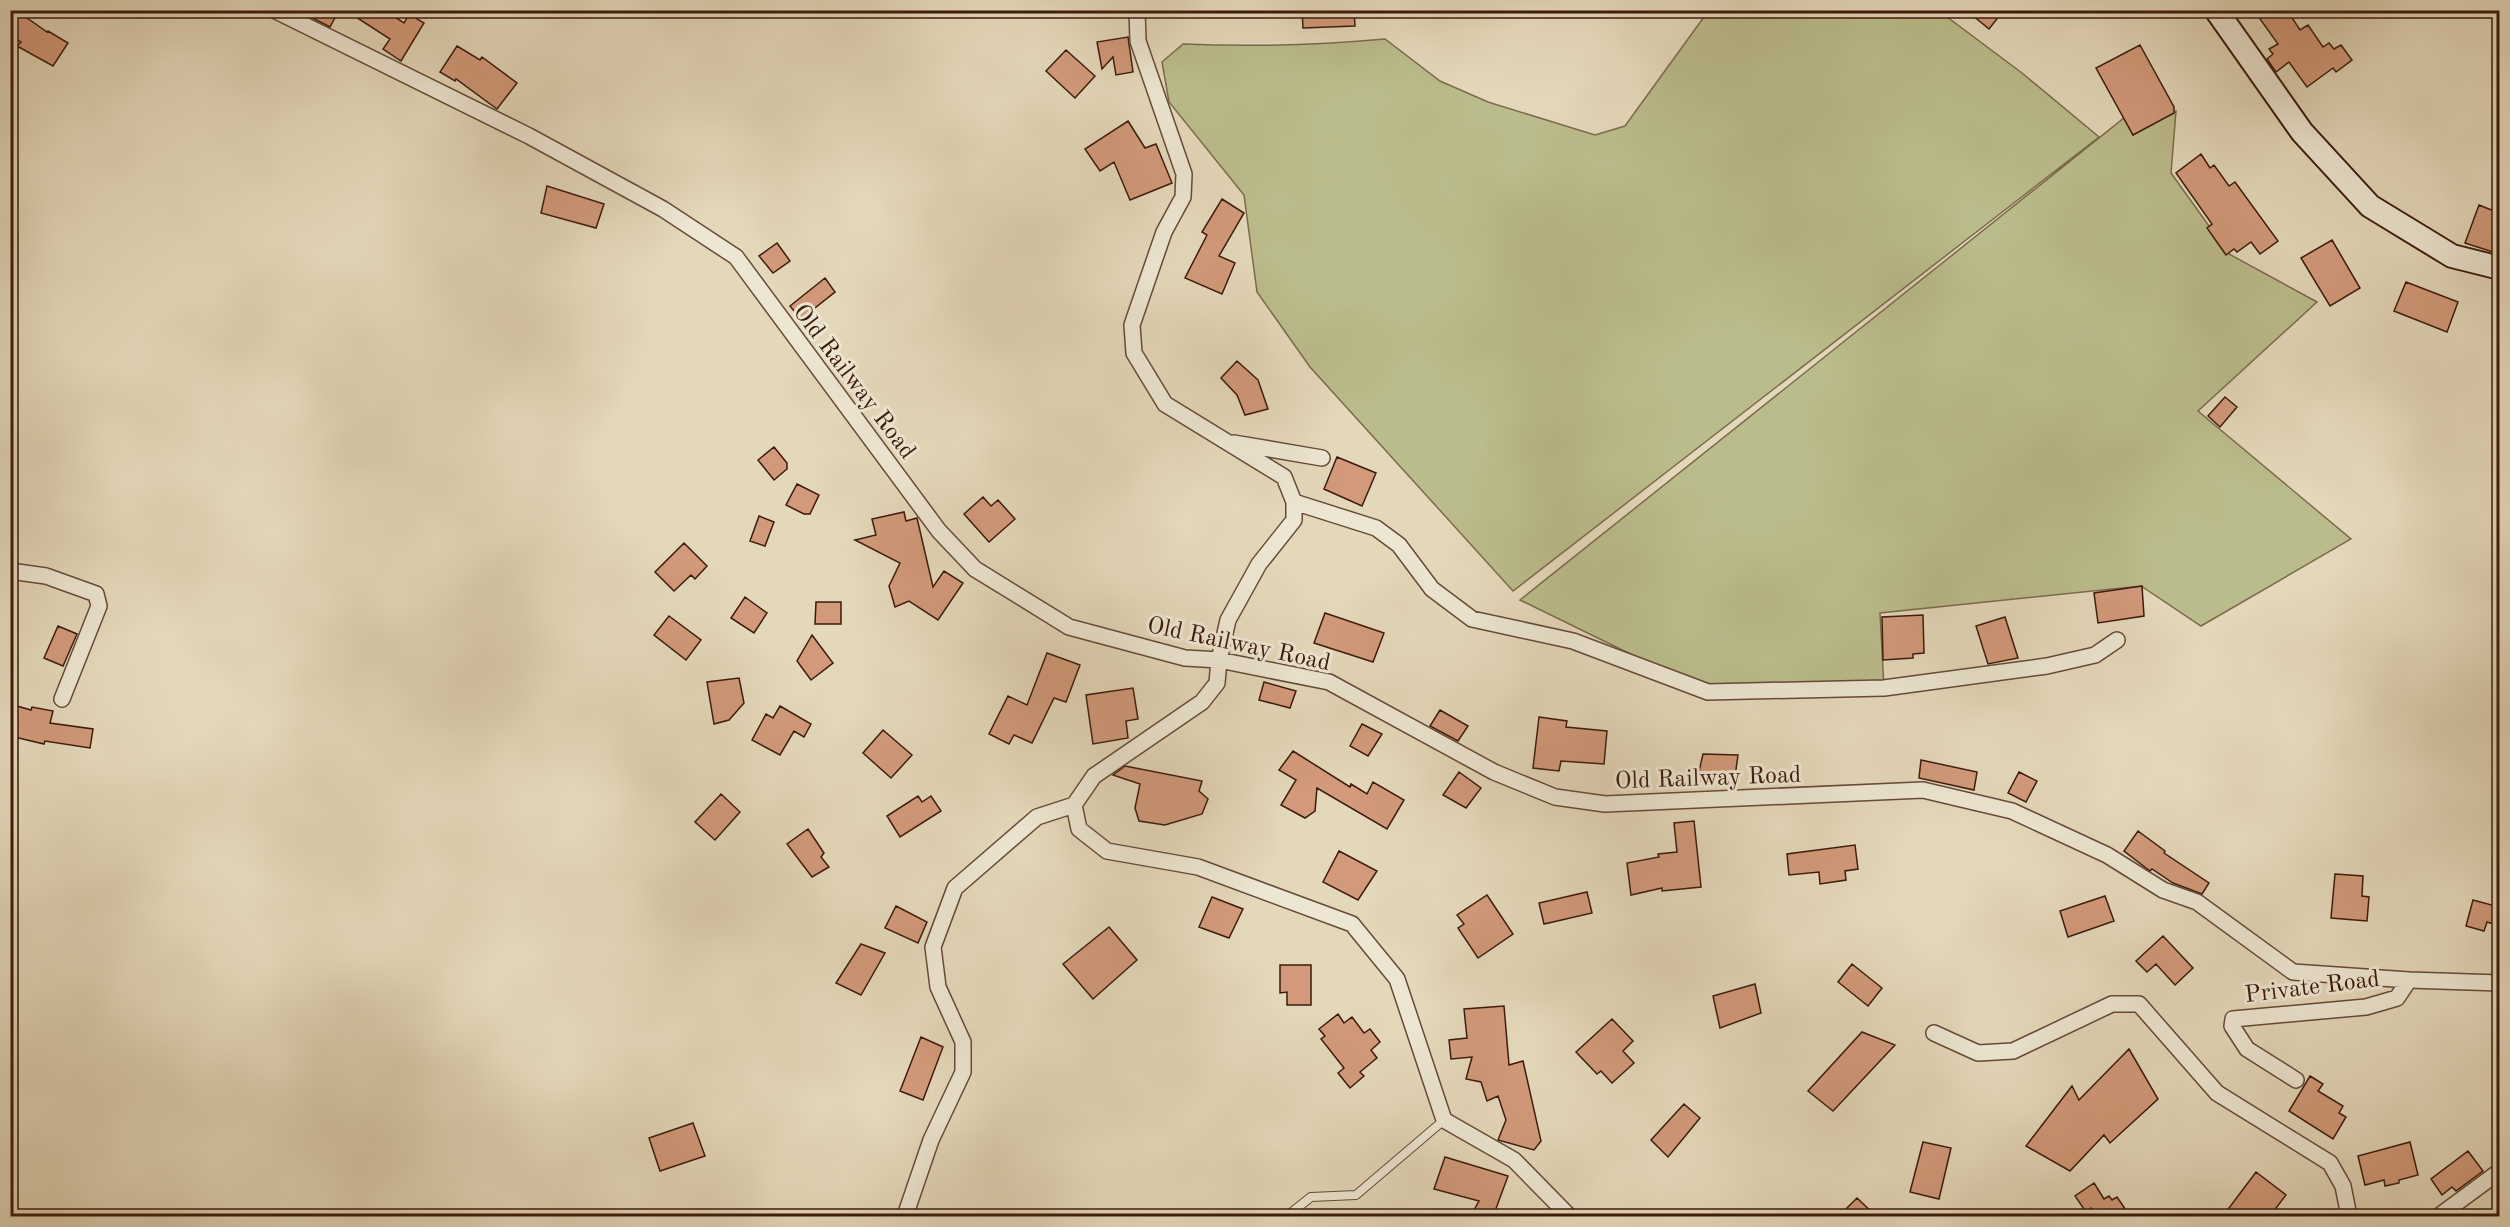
<svg xmlns="http://www.w3.org/2000/svg" width="2510" height="1227" font-family="'Old Standard TT',serif">
<style>
.green{fill:#bbbc8b;stroke:#7c6b4c;stroke-width:1.5}
.building{fill:#d29a7a;stroke:#3c1a0c;stroke-width:1.5}
.lines{fill:none;stroke-linecap:round;stroke-linejoin:round}
.lane-casing{stroke:#664a38;stroke-width:10}
.street-casing{stroke:#664a38;stroke-width:18}
.secondary-casing{stroke:#3c1a0c;stroke-width:26}
.lane{stroke:#ede6d2;stroke-width:8}
.street{stroke:#ede6d2;stroke-width:15}
.secondary{stroke:#ede6d2;stroke-width:22}
.labels{text-anchor:middle;stroke-width:6;stroke-linejoin:round;paint-order:stroke}
.street-label{font-size:24px;fill:#3c1a0c;stroke:#ede6d2}
</style>
<rect width="100%" height="100%" fill="#e4d8ba"/>
<filter id="stains"><feTurbulence type="fractalNoise" baseFrequency=".00333" numOctaves="4"/><feColorMatrix values="0 0 0 0 .2 0 0 0 0 .09 0 0 0 0 .02 0 0 0 .5 -.17"/></filter>
<radialGradient id="worn" r=".72"><stop offset=".6" stop-color="#630" stop-opacity="0"/><stop offset="1" stop-color="#630" stop-opacity=".3"/></radialGradient>
<path class="green" d="M1709 10 1939 11 2022 73 2099 137 1513 591 1310 367 1257 292 1244 195 1169 102 1162 62 1183 44C1251 47 1318 45 1385 39L1440 81 1488 102 1595 135 1625 126Z
M2176 111 2171 173 2229 254 2317 302 2198 411 2351 539 2201 626 2141 586 1880 613 1884 688 1708 692 1520 600 2124 118 2133 135Z"/>
<path class="building" d="M297 10H339L330 27Z
M345 10H384L404 23 409 14 424 23 401 61 383 49 390 39Z
M1302 10H1354L1355 26 1303 28Z
M1966 10H2004L1989 29Z
M2272 10H2287L2300 30 2308 25 2323 47 2329 43 2334 49 2341 45 2352 60 2336 72 2333 68 2307 87 2289 62 2276 72 2267 59 2273 54 2269 49 2278 44 2260 19Z
M20 13 47 32 48 31 68 43 53 66 17 46 21 42 10 34V25Z
M1128 37 1133 72 1116 75 1113 57 1102 69 1097 42Z
M2140 45 2174 107V113L2133 135 2096 68Z
M457 46 480 60 482 57 517 83 497 109 456 79 455 81 440 72Z
M1066 50 1095 76 1075 98 1046 71Z
M1128 121 1145 148 1156 144 1172 183 1130 200 1114 162 1100 171 1085 149Z
M2201 154 2210 168 2214 165 2229 186 2235 182 2278 241 2260 254 2251 242 2237 252 2234 249 2226 255 2207 228 2212 224 2176 173Z
M547 186 604 204 596 228 541 213Z
M1222 199 1244 213 1219 256 1235 263 1222 294 1185 278 1207 235 1202 232Z
M2479 205 2499 213V254L2465 243Z
M2332 240 2360 288 2330 306 2301 258Z
M777 243 790 261 773 273 759 256Z
M825 278 835 292 801 319 790 306Z
M2406 282 2458 302 2447 332 2394 311Z
M1237 361 1258 380 1268 409 1245 415 1237 395 1221 378Z
M2225 397 2237 407 2220 427 2208 416Z
M774 447 787 463V469L774 480 758 460Z
M1337 457 1376 473 1362 506 1324 489Z
M797 484 819 495 810 514H804L786 505Z
M983 497 991 506 998 500 1015 519 989 542 964 514Z
M904 512 906 521 917 518 933 587 944 571 963 583 938 620 909 601 895 607 889 586 900 563 855 540 876 535 872 519Z
M759 516 774 522 765 546 750 541Z
M684 543 707 566 695 579 691 575 674 591 655 572Z
M2142 586 2144 616 2098 623 2094 593Z
M745 597 767 613 754 633 731 618Z
M816 602H841V624H815Z
M1325 613 1384 633 1373 662 1314 643Z
M1923 615 1924 653 1913 654V658L1883 660 1882 617Z
M669 616 701 640 686 660 654 635Z
M2005 617 2018 658 1988 664 1976 626Z
M58 626 77 634 63 666 44 658Z
M812 635 833 663 811 680 797 661Z
M1047 653 1080 665 1066 702 1054 698 1032 743 1014 735 1009 744 989 734 1008 696 1027 705Z
M739 678 744 703 729 720 714 724 707 682Z
M1264 682 1296 691 1290 708 1259 700Z
M1133 688 1138 719 1126 721 1128 738 1093 744 1086 695Z
M10 704 31 710 32 707 53 711 50 723 93 729 90 748 45 741 44 744 10 736Z
M780 706 811 724 804 737 794 731 780 755 752 740 766 714 773 718Z
M1440 710 1468 726 1458 741 1430 726Z
M1539 717 1567 721 1566 727 1607 731 1604 764 1561 761 1559 771 1533 768Z
M1362 724 1382 734 1368 756 1350 746Z
M883 730 912 755 891 778 863 753Z
M1293 751 1350 787 1351 784 1367 794 1373 782 1404 800 1387 829 1317 788 1315 811 1305 818 1281 805 1296 780 1279 770Z
M1703 754 1738 755 1734 784 1697 780Z
M1921 760 1977 772 1974 790 1919 778Z
M1125 766 1202 781 1199 791 1208 799 1202 814 1165 825 1139 821 1135 808 1140 784 1113 775Z
M1459 772 1481 788 1466 808 1443 795Z
M2019 772 2037 781 2026 802 2008 793Z
M721 794 740 812 715 840 695 822Z
M918 796 922 802 931 796 941 811 900 837 887 816Z
M1694 821 1701 887 1662 891V888L1631 895 1627 863 1659 857 1658 854 1677 852 1674 823Z
M808 829 824 853 821 857 829 867 812 877 787 844Z
M2138 831 2165 851 2164 853 2209 883 2202 894 2173 883 2152 869 2150 871 2124 851Z
M1855 845 1858 869 1845 871 1846 880 1820 884 1819 872 1789 875 1787 854Z
M1339 851 1377 871 1358 900 1323 882Z
M2335 874 2363 876 2362 896 2369 897 2367 921 2331 918Z
M1587 892 1592 913 1544 924 1539 903Z
M1487 895 1513 934 1478 958 1458 928 1464 924 1457 915Z
M2105 896 2114 921 2068 937 2060 911Z
M1212 897 1243 909 1229 938 1199 927Z
M2473 900 2499 907 2496 925 2487 922 2484 931 2466 926Z
M896 906 927 922 918 943 885 928Z
M1109 927 1137 960 1093 999 1063 964Z
M2163 936 2193 968 2175 985 2156 964 2147 972 2136 961Z
M861 944 885 953 861 995 836 983Z
M1852 964 1882 988 1868 1006 1838 982Z
M1280 965H1311V1005H1287V992L1280 993Z
M1755 984 1761 1013 1720 1028 1713 996Z
M1504 1006 1509 1065 1523 1061 1541 1141 1534 1150 1498 1140 1506 1120 1498 1096 1487 1101 1481 1082 1466 1079 1472 1057 1451 1059 1449 1040 1467 1038 1464 1009Z
M1338 1014 1344 1023 1352 1017 1364 1033 1370 1029 1380 1042 1371 1050 1377 1058 1360 1072 1364 1076 1350 1088 1338 1073 1344 1068 1321 1039 1325 1036 1319 1029Z
M1612 1019 1633 1041 1623 1051 1634 1063 1612 1083 1601 1071 1597 1074 1576 1052Z
M1862 1032 1895 1045 1833 1111 1808 1091Z
M921 1037 943 1047 923 1100 900 1091Z
M2129 1049 2158 1099 2110 1143 2104 1135 2070 1171 2026 1146 2072 1086 2079 1100Z
M2310 1076 2323 1084 2318 1091 2343 1106 2339 1113 2346 1117 2333 1139 2289 1111Z
M1684 1104 1700 1118 1668 1157 1651 1140Z
M693 1123 705 1156 660 1171 649 1138Z
M1923 1142 1951 1148 1939 1199 1910 1192Z
M2410 1142 2418 1175 2399 1180V1183L2385 1186 2384 1180 2365 1185 2358 1156Z
M2468 1151 2483 1171 2456 1191 2452 1187 2442 1195 2431 1179Z
M1445 1157 1508 1176 1494 1214 1474 1210 1479 1201 1434 1189Z
M2256 1172 2286 1195 2270 1216H2223Z
M2094 1183 2104 1199 2109 1196 2112 1200 2117 1197 2130 1216H2088L2094 1212 2091 1208 2086 1212 2075 1196Z
M1857 1198 1876 1216H1839Z"/>
<g class="lines">
<g class="lane-casing">
<path id="lane" d="M2492 1177 2500 1192
M1287 1216 1311 1197 1356 1195 1444 1120"/>
</g>
<g class="street-casing">
<path id="street" d="M274 10 529 136 663 209 736 257 939 531 975 569 1069 627 1185 658 1219 660 1329 682 1494 772 1555 797 1605 804 1923 790 2012 811 2107 855 2163 890 2197 902 2293 972 2409 980 2500 983
M1137 10 1138 41 1184 174 1183 197 1164 232 1132 325 1134 353 1165 404 1284 477 1294 502V520L1259 564 1228 620 1219 660 1217 683 1202 702 1094 776 1074 805 1079 829 1107 851 1198 867 1352 924 1397 979 1444 1120 1514 1160 1569 1216
M1234 443 1322 458
M1294 502 1376 528 1399 545 1432 589 1472 619 1573 641 1708 692 1884 688 2047 666 2095 655 2117 640
M10 571 46 576 96 594 99 606 62 699
M1934 1033 1978 1053 2013 1051 2112 1004H2139L2217 1093 2330 1163 2343 1186 2349 1216
M2296 1080 2247 1049 2232 1026 2233 1019 2366 1007 2397 998 2409 980
M905 1216 931 1140 963 1072V1042L938 987 933 947 955 888 1037 817 1074 805
M2439 1216 2500 1171"/>
</g>
<g class="secondary-casing">
<path id="secondary" d="M2216 10 2302 132 2370 206 2452 256 2500 268"/>
</g>
<use href="#lane" class="lane"/>
<use href="#street" class="street"/>
<use href="#secondary" class="secondary"/>
</g>
<g class="labels">
<g class="street-label">
<text transform="translate(855 381) rotate(53)" y="8">Old Railway Road</text>
<text transform="translate(1239 643) rotate(12)" y="8">Old Railway Road</text>
<text transform="translate(1708 777) rotate(-2)" y="8">Old Railway Road</text>
<text transform="translate(2312 986) rotate(-7)" y="8">Private Road</text>
</g>
</g>
<rect width="2510" height="1227" fill="none" stroke="#e4d8ba" stroke-width="36"/>
<rect x="12" y="12" width="2486" height="1203" fill="none" stroke="#3c1a0c" stroke-width="3"/>
<rect x="18" y="18" width="2474" height="1191" fill="none" stroke="#3c1a0c" stroke-width="1.5"/>
<rect width="100%" height="100%" filter="url(#stains)"/>
<rect width="100%" height="100%" fill="url(#worn)"/>
</svg>
